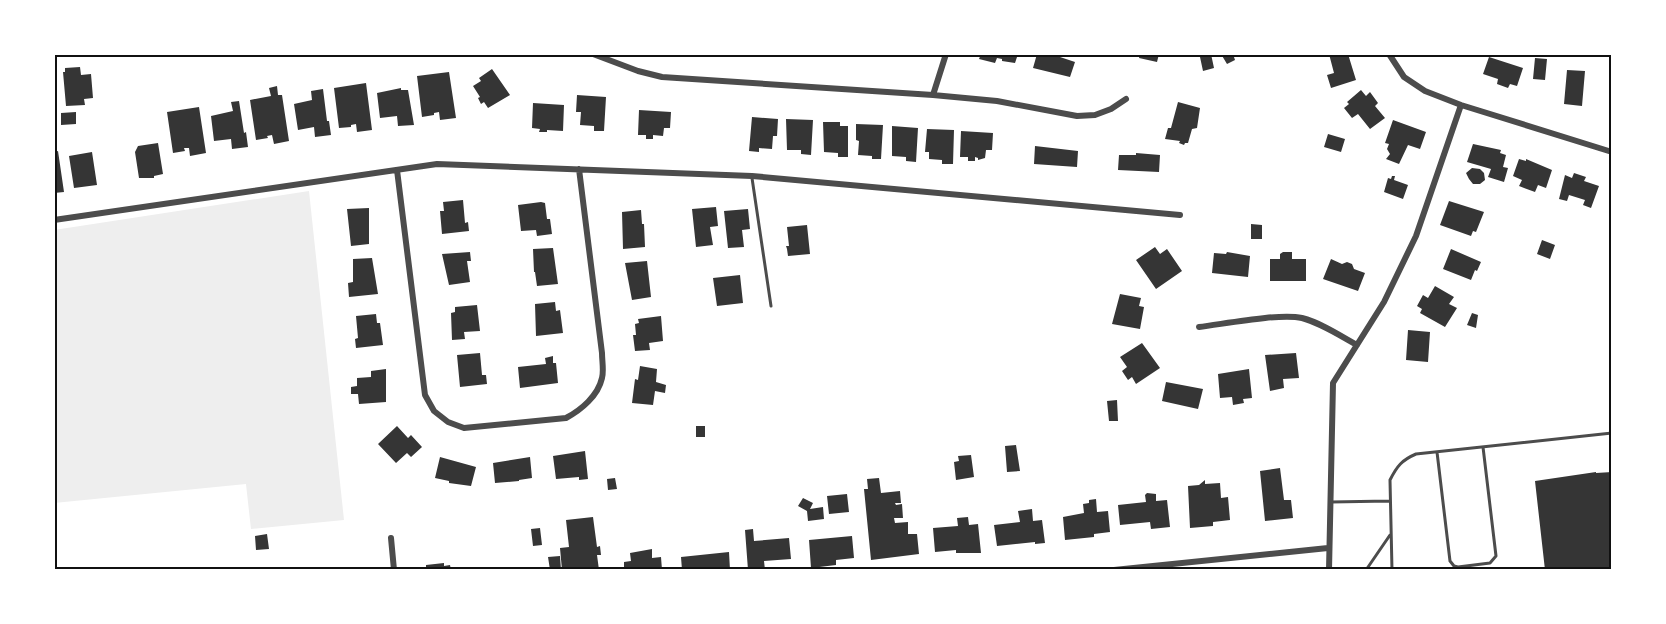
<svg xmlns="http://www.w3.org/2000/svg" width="1666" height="624" font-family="Bitter,serif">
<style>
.green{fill:#eee}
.building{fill:#353535}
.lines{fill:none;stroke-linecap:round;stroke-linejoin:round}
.service{stroke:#4c4c4c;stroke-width:3}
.minor{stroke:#4c4c4c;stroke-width:6}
.neatline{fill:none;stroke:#111;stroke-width:2}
</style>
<rect width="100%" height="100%" fill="#fff"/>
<path class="green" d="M309 191 344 520 251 529 246 484 54 503V230Z"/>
<path class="building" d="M981 54H1018L1015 63 1002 61V59L997 58 995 63 979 59Z
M1037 54H1051L1075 62 1070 77 1033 68Z
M1140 54H1159L1157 62 1139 58Z
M1211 54 1214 68 1203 71 1200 57Z
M1221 54H1233L1235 60 1227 64Z
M1329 54H1348L1356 80 1331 88 1327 75 1334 73Z
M1489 57 1523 68 1517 86 1510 84 1508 88 1497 84 1498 79 1483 74Z
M1535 58 1547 59 1545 80 1533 79Z
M80 67 81 75 91 74 93 98 84 99 85 105 66 106 63 72H65V68Z
M492 69 510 95 488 108 484 102 481 104 478 98 480 97 473 86 481 81 479 78Z
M1567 70 1585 71 1582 106 1564 104Z
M449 72 456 118 440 120 439 112 434 113V115L422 117 417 76Z
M366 83 372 130 357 132 356 124 351 125V127L339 128 334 88Z
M277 86 278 95H282L289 141 274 144 272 135 267 136 268 138 256 140 250 100 271 96 269 88Z
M401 88V90H408L414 125 398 126 397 116 380 118 377 93Z
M323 89 327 121H329L331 135 315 137 314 127 298 130 294 104 312 100 311 91Z
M1361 90 1366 96 1370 92 1378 103 1375 106 1385 118 1370 129 1358 114 1352 118 1344 108 1349 104 1347 102Z
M577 95 606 97 604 131H594V126L580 125 581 112H576Z
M239 101 244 133 246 132 248 147 232 149 231 139 214 141 211 116 233 111 231 102Z
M1178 102 1200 108 1197 128 1192 129 1188 143H1185L1184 145 1179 143 1180 141 1165 139 1168 128H1171Z
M533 103 564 105 563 131 547 130V132H539L540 129 532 128Z
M199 107 206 153 190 156 189 148H184L185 151 173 153 167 112Z
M639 110 671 112 670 128H664L663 136 653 135V139H646V135H638Z
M76 112V124L61 125V113Z
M752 117 778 119 777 136H773L772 149 759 148V152L749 151Z
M786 119 813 120 811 155 801 154V150H787Z
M1393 120 1426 132 1420 149 1408 145 1399 164 1386 159 1390 154 1387 149 1389 144 1385 143Z
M823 122H840V126H848V157H838V153L824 152Z
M856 124 883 125 881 159H872V156L858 155 859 141 856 140Z
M892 126 918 128 916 162 906 161V157L892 156Z
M927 129 954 130 953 164H942V160L929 159V152H925Z
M961 131 993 133 992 150H986L985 158 978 160V158L975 157V161H968V157H960Z
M1328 134 1345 139 1341 152 1324 147Z
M158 143 163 174 154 176V178H139L135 152 138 146Z
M1473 144 1501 150 1500 153 1506 155 1503 167 1508 168 1504 182 1488 177 1491 169 1467 162Z
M1035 146 1078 151 1077 167 1034 164Z
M58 151 64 192 54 193V152Z
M92 152 97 185 74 188 69 156Z
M1136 153 1160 155 1159 172 1118 170 1119 155H1136Z
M1519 159 1526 161V159L1552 170 1546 188 1538 185 1535 192 1519 186 1522 180 1513 176Z
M1472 168 1480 169 1484 173 1485 180 1480 184H1473L1469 179 1466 173Z
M1574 173 1586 177 1584 181 1599 186 1591 208 1583 205 1585 200 1569 195 1567 201 1559 199 1565 175 1572 178Z
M1392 176H1395L1394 180 1408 185 1403 199 1384 192 1388 178 1391 179Z
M463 200 465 223 468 222 469 231 442 234 440 211H444L443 202Z
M1449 201 1484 212 1476 232 1473 231 1471 236 1440 225Z
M541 202 545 203 547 219H550L552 234 537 236 536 230 521 231 518 205Z
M716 207 718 226 710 227 713 245 696 247 692 209Z
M369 208V244L351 246 347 209Z
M748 209 750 229 742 230 744 247 728 248 724 211Z
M641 210 642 224H644L645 247 623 249 622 212Z
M1251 224 1262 225V239H1251Z
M807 225 810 254 788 256 787 249 786 246H789L787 227Z
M1542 240 1555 245 1550 259 1537 254Z
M1155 247 1160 254 1167 249 1182 271 1156 289 1136 260Z
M553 248 558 284 537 286 535 272H534L533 249Z
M1451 249 1481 262 1477 271 1475 270 1471 280 1443 269Z
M470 252 471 261H467L470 282 449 285 442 254Z
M1227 252 1250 256 1248 277 1212 273 1214 253 1226 254Z
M1283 252H1292V259H1306V281H1270V259H1280V254Z
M372 258 378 294 349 297 348 283 353 282V259Z
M1331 259 1342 264 1347 262 1352 264 1354 269 1365 273 1358 291 1323 279Z
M647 261 651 297 632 300 625 263Z
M740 275 743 303 717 306 713 278Z
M1435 286 1454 297 1449 304 1457 308 1445 327 1420 313 1422 309 1417 306 1423 295 1428 298Z
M1120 294 1141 298 1139 306 1144 307 1140 329 1112 324Z
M555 302 556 311 560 310 563 333 536 336 535 304Z
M477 305 480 331 464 332 465 339 452 340 451 313 455 312V307Z
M1472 313 1478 315 1476 328 1467 325Z
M376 314 377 323H380L383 345 356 348 355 339 358 338 356 316Z
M661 316 663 341 649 343 650 350 635 351 633 335H636L635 324 639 323 638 319Z
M1408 330 1430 332 1428 362 1406 360Z
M1142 343 1160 368 1136 384 1132 377 1128 380 1122 371 1127 367 1120 357Z
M480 353 482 375H486L487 384 460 387 457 355Z
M1296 353 1299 378 1283 379 1284 388 1270 391 1265 355Z
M553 356V363H556L558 383 520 388 518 367 546 364 545 358Z
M640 366 657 369 656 382 666 385 665 393 655 391 653 405 632 403 635 379 638 380Z
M386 369V402L359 404 358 394H351V387L357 386V378L371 377V371Z
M1249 369 1252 398 1243 399 1244 403 1233 405 1232 397 1220 398 1218 374Z
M1166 382 1203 389 1198 409 1162 401Z
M1117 400 1118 421H1109L1107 401Z
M397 426 408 438 411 435 422 447 411 457 407 453 396 463 378 444Z
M696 426H705V437H696Z
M1016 445 1020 471 1007 472 1005 446Z
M585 451 588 479 579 480V477L556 479 553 456Z
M971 455 974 477 956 480 954 462 959 461 958 456Z
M440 457 476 467 471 486 449 483V481L435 478Z
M530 457 532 478 519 480V481L495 483 493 463Z
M1280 468 1284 500H1291L1293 518 1265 521 1260 471Z
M1596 472V473L1612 472V570H1545L1535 481Z
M615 478 617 489 608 490 607 479Z
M879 478 881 493 900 491 901 503H895L896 505 902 504 903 518H894L895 523 908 522V534H917L919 554 871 560 864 489H868L867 479Z
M1205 480V484L1220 483 1221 498 1228 497 1230 520 1213 522V526L1190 528 1188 486 1199 485Z
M1147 493 1156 494V501L1167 500 1170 527 1151 529 1150 522 1120 525 1118 505 1146 502 1145 495Z
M847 494 849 512 829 514 827 496Z
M803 498 813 503 810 509 823 507 824 519 808 521 807 511 798 506Z
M1096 499 1097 512 1108 511 1110 532 1094 534V537L1065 540 1063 517 1084 513 1083 504 1089 503V500Z
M1032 509 1033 521 1042 520 1045 543 1035 544V542L997 546 994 525 1020 522 1018 511Z
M593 517 597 547 600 546 601 555H597L599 570H562L560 548 569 547 566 520Z
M968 517 969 525 978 524 981 553H956V550L935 552 933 528 958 526 957 518Z
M540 528 542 545 533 546 531 529Z
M753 529 754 541 789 538 791 559 764 561 765 570H748L745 530Z
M267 534 269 549 256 550 255 536Z
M852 536 854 558 836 560V565L811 568 809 540Z
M652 549V558L661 557 662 570H624V562L631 561 630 553Z
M729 552 730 570H682L681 557Z
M560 556 561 570H550L548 557Z
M444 563V566L450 565 451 570H426V565Z"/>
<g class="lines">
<path class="service" d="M752 178 771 306
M1437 452 1450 561 1454 566 1458 567 1490 563 1496 556 1483 447
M1331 502 1389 501
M1366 570 1390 535
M1392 570 1390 480C1397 466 1402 460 1416 454L1612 433"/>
<path class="minor" d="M593 54 638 71 662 77 933 95 997 101 1077 116 1095 115 1111 109 1126 99
M1389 54 1404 77 1425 91 1461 105 1612 152
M933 95 946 54
M397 170 425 395 434 411 448 422 464 428 566 418C581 410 598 396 602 378 604 371 602 361 602 353L579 169
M54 220 437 164 752 176 1180 215
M1199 327C1224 324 1279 313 1302 318 1321 323 1339 335 1357 345
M391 538 394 570
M1114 570 1328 548
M1329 570 1333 383 1384 302 1416 236 1461 105"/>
</g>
<rect width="1666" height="624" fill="none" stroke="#ffffff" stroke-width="111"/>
<rect x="56" y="56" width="1554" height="512" class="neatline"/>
</svg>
